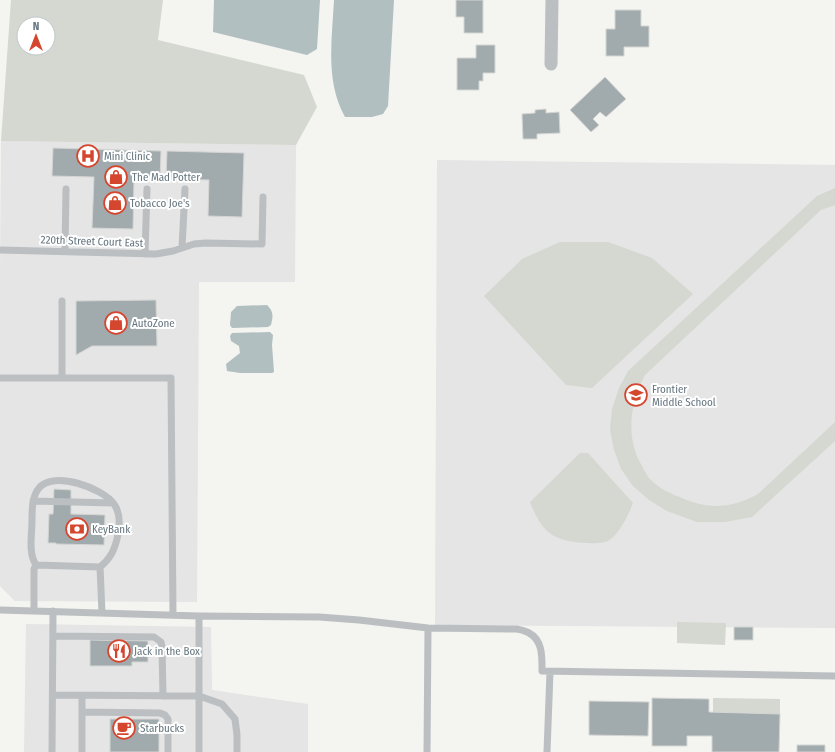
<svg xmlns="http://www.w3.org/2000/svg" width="835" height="752" font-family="'Fira Sans Condensed',sans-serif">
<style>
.built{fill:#e4e5e4}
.green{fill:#d4d8d0;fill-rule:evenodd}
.water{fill:#b1bfc1}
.building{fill:#a1abae;stroke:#d5d5d3}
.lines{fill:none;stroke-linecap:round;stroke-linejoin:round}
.lane{stroke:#bbbfc2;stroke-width:7}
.street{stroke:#bbbfc2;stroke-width:13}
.labels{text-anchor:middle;stroke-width:4;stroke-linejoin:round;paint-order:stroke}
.poi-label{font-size:11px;fill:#65767f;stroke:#fff;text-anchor:start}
.street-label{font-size:11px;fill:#65767f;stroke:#fff}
</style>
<rect width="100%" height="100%" fill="#f4f4f0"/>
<path class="built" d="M1 141 296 145 295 282H199L197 602 15 601 0 586V276Z
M437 160 835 165V628L435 625Z
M26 624 211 627 212 690 308 704V752H24Z"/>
<path class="green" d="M11 0H163L158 40 304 75 317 107 296 145 1 141ZM24 24H48V48H24Z
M835 188V205L821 210 645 375C630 404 625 437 642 466 644 470 647 476 650 479 659 489 672 494 684 499 710 510 733 508 758 494L835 422V441L752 517 725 522H697L667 511 649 500 633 486 621 469 614 450 610 430 612 409 619 388 628 371 817 196Z
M560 242H608L652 258 693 294 592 388 566 385 484 296 522 259Z
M580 453H588L633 503C629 514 619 535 608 541 602 544 591 543 584 543 551 540 542 532 530 502Z
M677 622 726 623 725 645 677 643Z
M713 698 780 699V714L713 712Z"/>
<path class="water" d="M214 0H320L317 49 307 55 213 32Z
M334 0H394L388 106 383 114 372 117H345C325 81 332 40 334 0Z
M267 305C274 312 273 316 271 325L268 327 232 328 230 325 231 312 237 306Z
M270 332 273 335 272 345 274 372 272 373H240L227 371 226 364 240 353 239 346 231 341 230 336 232 333Z"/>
<path class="building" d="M456 0H483V33H464V17H456Z
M615 10H641V26H649V47H624V56H606V29H615Z
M476 45H495V73H483V81H479V90H457V58H476Z
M605 77 626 99 606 117 600 112 593 119 599 125 591 132 570 110Z
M546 109V113L559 112 560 133 537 134V139H523L522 114 535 113V110Z
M53 148 161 151 160 179 134 178 133 229 92 228 94 177 52 176Z
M167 151 244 153 242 217 208 216 209 180 166 179Z
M156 300 157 346H92L76 355V301Z
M54 489 71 490V514L105 515 104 545 56 544V543H48L49 514H53Z
M734 627H753V640H734Z
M90 640 148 641V662H132V666H90Z
M652 698 709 699V712L780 714 779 752H712V736H687V746H652Z
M589 701 649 702 648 736 589 735Z
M110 719H159V752H110Z
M797 745H825V752H797Z"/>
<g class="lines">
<path class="lane" d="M182 248 185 189
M0 250 156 254 173 251 194 244 206 243 262 244 263 197
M65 251 66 189
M145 254 147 189
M62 301V378
M0 378H171L173 615
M33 501 113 503
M36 565C28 553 32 535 32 520 32 510 32 496 39 488 53 470 103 488 114 504 121 514 120 527 117 539 114 551 110 559 100 567
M36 565 100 567 102 613
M0 610 199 616 319 617 359 620 428 628 517 629C521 630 526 631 529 633 543 640 542 658 542 671L835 676
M34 611V569L36 565
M199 616V752
M53 636 154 637 161 642 162 647 163 696
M53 695 199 696 222 704 235 719 237 735V752
M82 712 160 713 165 715 168 719V752
M52 752 53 611
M82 752V696
M427 752 428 628
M547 752 550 672"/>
<path class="street" d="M551 64 552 0"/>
</g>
<defs>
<g id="hospital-ring" transform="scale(1.15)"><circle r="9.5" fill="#fff" stroke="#d5462f" stroke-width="1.5"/><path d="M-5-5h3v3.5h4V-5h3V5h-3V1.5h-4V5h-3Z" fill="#d5462f"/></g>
<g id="shop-ring" transform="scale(1.15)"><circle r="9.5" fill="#fff" stroke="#d5462f" stroke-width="1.5"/><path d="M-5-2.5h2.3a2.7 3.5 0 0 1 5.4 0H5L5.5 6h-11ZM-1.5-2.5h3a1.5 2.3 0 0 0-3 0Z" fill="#d5462f"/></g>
<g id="school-ring" transform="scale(1.15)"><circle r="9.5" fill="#fff" stroke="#d5462f" stroke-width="1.5"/><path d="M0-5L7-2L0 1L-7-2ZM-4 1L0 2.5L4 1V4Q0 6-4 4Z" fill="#d5462f"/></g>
<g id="bank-ring" transform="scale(1.15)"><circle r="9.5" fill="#fff" stroke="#d5462f" stroke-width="1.5"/><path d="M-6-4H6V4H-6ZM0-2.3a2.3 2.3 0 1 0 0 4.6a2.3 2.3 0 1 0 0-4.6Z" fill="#d5462f"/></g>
<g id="restaurant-ring" transform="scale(1.15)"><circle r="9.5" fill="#fff" stroke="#d5462f" stroke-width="1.5"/><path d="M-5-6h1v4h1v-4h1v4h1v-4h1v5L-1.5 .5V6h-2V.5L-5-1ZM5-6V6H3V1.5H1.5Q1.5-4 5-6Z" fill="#d5462f"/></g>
<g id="cafe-ring" transform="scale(1.15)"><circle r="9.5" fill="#fff" stroke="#d5462f" stroke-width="1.5"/><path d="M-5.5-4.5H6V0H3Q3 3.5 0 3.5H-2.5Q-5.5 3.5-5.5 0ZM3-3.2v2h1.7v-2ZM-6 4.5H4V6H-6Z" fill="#d5462f"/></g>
</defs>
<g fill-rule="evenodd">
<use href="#hospital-ring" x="88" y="156"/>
<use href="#shop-ring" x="116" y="177"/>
<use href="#shop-ring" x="115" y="203"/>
<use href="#shop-ring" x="116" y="323"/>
<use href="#school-ring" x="636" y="395"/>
<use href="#bank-ring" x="77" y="529"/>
<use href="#restaurant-ring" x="119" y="651"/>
<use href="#cafe-ring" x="124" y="728"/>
</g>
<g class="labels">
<g class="poi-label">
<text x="104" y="160">Mini Clinic</text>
<text x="132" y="181">The Mad Potter</text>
<text x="130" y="207">Tobacco Joe's</text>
<text x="132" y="327">AutoZone</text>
<text x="652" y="393">Frontier<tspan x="652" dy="13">Middle School</tspan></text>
<text x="92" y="533">KeyBank</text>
<text x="134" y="655">Jack in the Box</text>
<text x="140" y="732">Starbucks</text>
</g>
<g class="street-label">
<text transform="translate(92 241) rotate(2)" y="4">220th Street Court East</text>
</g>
</g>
<g transform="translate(36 36)"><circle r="19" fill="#ffffff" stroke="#c1c8cc"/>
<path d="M0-3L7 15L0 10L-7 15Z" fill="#d5462f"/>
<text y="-6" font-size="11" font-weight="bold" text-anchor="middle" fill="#65767f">N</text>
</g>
</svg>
